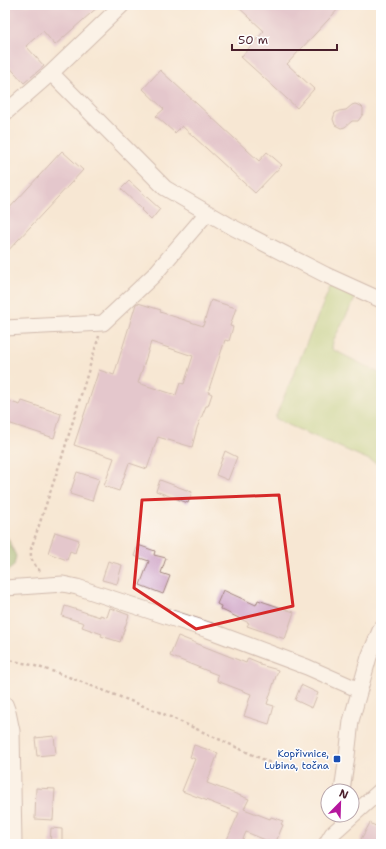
<svg xmlns="http://www.w3.org/2000/svg" width="386" height="849" font-family="'Shantell Sans',sans-serif">
<style>
.green{fill:#afd078;stroke:#7c7852}
.forest{fill:#8bb268;stroke:#6a684a}
.building{fill:#cda0c3;fill-rule:evenodd}
.lines{fill:none;stroke-linecap:round;stroke-linejoin:round}
.minor-casing{stroke:#a0837f;stroke-width:17}
.path{stroke:#a0837f;stroke-width:2.5;stroke-dasharray:3 3;stroke-linecap:butt}
.minor{stroke:#fff;stroke-width:15}
.marked{fill:none;stroke:#d62828;stroke-width:3;stroke-linejoin:round}
.transit-dot{fill:#1a4fb4;stroke:#fff;stroke-width:1.5}
.labels{text-anchor:middle;stroke-width:3;stroke-linejoin:round;paint-order:stroke}
.transit-label{font-size:10px;fill:#164399;stroke:#fff;text-anchor:end}
</style>
<rect width="100%" height="100%" fill="#fff"/>
<filter id="ink" filterUnits="userSpaceOnUse"><feTurbulence type="fractalNoise" baseFrequency=".025" numOctaves="2"/><feDisplacementMap in="SourceGraphic" scale="8" xChannelSelector="R" yChannelSelector="G"/><feConvolveMatrix kernelMatrix="1 2 1 2 8 2 1 2 1" color-interpolation-filters="sRGB"/></filter>
<filter id="wash" filterUnits="userSpaceOnUse"><feTurbulence type="fractalNoise" baseFrequency=".012" numOctaves="4" result="noise"/><feDisplacementMap in="SourceGraphic" scale="16" xChannelSelector="R" yChannelSelector="G"/><feGaussianBlur stdDeviation="0.9" result="paint"/><feColorMatrix in="noise" values="0 0 0 0 0 0 0 0 0 0 0 0 0 0 0 0 0 1.4 0 .05"/><feComposite in="paint" operator="in"/></filter>
<g filter="url(#wash)">
<rect width="100%" height="100%" fill="#f7e7d3"/>
<path class="green" d="M331 285 356 297 333 341 332 349 381 374V465L286 424 275 418Z"/>
<path class="forest" d="M5 532 16 556 14 566 5 573Z"/>
<g id="blocks">
<path class="building" d="M5 5H100L55 45 43 31 26 46 44 66 24 83 5 62Z
M236 5H342L287 64 314 89 297 108 241 57 264 31Z
M160 70 259 161 267 152 282 165 255 193 182 126 175 133 156 116 164 109 143 89Z
M355 104 361 106 363 108V114L358 121H352L345 127 341 128 335 125 333 119 335 113 339 111 346 110 352 105Z
M62 151 83 170 5 254V213Z
M129 181 160 209 151 220 141 210 142 209 122 190 121 189Z
M211 300 236 308 230 326 233 327 229 341 225 340 208 392 212 394 208 406H206L197 428 192 447 158 437 147 469 129 463 119 491 104 486 114 458 74 445 99 370 114 375 136 304 138 303 161 310 160 312 203 326ZM151 342 193 356 184 384 180 383 176 395 138 383Z
M5 400 20 405 22 401 61 414 54 438 5 422Z
M225 451 237 457 228 480 216 475Z
M77 472 99 479 92 501 70 494Z
M160 480 192 492 188 503 156 491Z
M55 532 79 540 75 553 70 551 67 560 48 553Z
M138 545 155 551 154 555 166 558 161 573 170 576 163 594 140 585 149 561 134 556Z
M108 561 122 565 117 584 102 580Z
M223 590 256 605 258 600 294 612 285 639 247 626 249 623 220 609 221 606 217 604Z
M65 606 100 617V615L107 617 110 608 129 615 120 642 101 636 102 634 82 627 84 623 62 616Z
M178 636 246 663 248 658 260 663V665L278 670 267 704 274 706 269 724 244 716 251 694 217 681 218 675 170 656Z
M301 685 318 693 312 708 295 700Z
M54 736 56 754 37 756 35 738Z
M194 745 218 753 207 783 249 799 244 809 270 819 271 817 283 821 281 824 283 825 275 844 246 832 241 844H225L239 813 182 791 195 759 190 757Z
M36 788 55 789 53 820 35 819Z
M370 823 381 829V844H366L360 841Z
M51 828 62 829V844H50Z"/>
</g>
</g>
<g filter="url(#ink)">
<use href="#blocks" fill-opacity="0" stroke="#a0837f" stroke-width="1"/>
<g class="lines">
<g class="minor-casing">
<path id="minor" d="M51 73 165 188 234 228 326 275 381 300
M5 113 51 73 122 5
M5 328 103 323 154 275 207 213
M5 588 63 584 77 587 208 630 307 667 359 690
M5 704 8 712 12 731 14 844
M342 791 347 756 351 721 369 657 381 628
M326 844 332 834 381 790"/>
</g>
<path class="path" d="M40 571C33 563 30 560 31 549L62 457 99 336
M5 659 32 665 61 674 159 712 223 741 277 766"/>
<use href="#minor" class="minor"/>
</g>
</g>
<path d="M0 0H386V849H0ZM279 495 293 606 196 629 134 588 142 500Z" fill="#f7e7d3" fill-opacity=".55" fill-rule="evenodd"/>
<path class="marked" d="M279 495 293 606 196 629 134 588 142 500Z"/>
<rect class="transit-dot" x="333" y="755" width="8" height="8" rx="2"/>
<g class="labels">
<g class="transit-label">
<text x="329" y="757">Kopřivnice,<tspan x="329" dy="12">Lubina, točna</tspan></text>
</g>
</g>
<rect width="386" height="849" fill="none" stroke="#fff" stroke-width="20"/>
<g transform="translate(340 803) rotate(23)"><circle r="19" fill="#ffffff" stroke="#b7a5aa"/>
<path d="M0-3L7 15L0 10L-7 15Z" fill="#b5179e"/>
<text y="-6" font-size="11" font-weight="bold" text-anchor="middle" fill="#4a1f2b">N</text>
</g>
<path d="M232 44v6h105v-6" fill="none" stroke="#4a1f2b" stroke-width="2"/>
<text x="238" y="44" font-size="12" fill="#4a1f2b" stroke="#ffffff" stroke-width="3" paint-order="stroke">50 m</text>
</svg>
